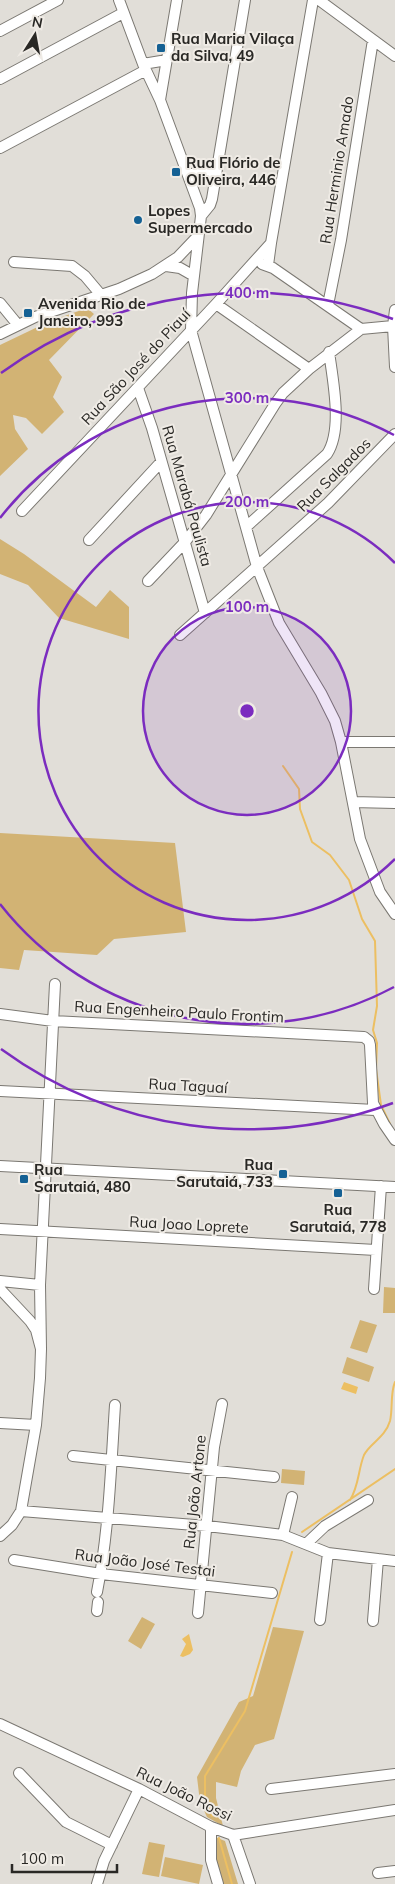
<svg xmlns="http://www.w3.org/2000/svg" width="395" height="1884" font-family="Mulish,sans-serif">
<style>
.green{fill:#d2b374}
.water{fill:#ecbf62}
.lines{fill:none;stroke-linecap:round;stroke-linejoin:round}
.stream{stroke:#ecbf62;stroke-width:2}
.minor-casing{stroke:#7b7872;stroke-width:12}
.minor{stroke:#fff;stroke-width:10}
.ring{fill:none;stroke:#7b2cbf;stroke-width:2.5}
.poi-dot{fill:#156194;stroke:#efebe5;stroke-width:2}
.labels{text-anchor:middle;stroke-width:4;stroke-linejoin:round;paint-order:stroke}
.poi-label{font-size:15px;font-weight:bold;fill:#292825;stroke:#efebe5;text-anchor:start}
.street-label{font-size:15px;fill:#292825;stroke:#efebe5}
.centre{fill:#7b2cbf;stroke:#efebe5;stroke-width:2.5}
.ring-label{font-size:15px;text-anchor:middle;font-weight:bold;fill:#7b2cbf;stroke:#efebe5;stroke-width:4;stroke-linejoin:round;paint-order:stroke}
</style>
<rect width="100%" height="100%" fill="#e1ded8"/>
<path class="green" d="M87 308 94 314 49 360 62 377 53 397 64 412 42 434 26 418 13 415 15 429 28 449 0 476V345L48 322Z
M0 539 24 554 96 607 110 590 129 607V639L59 618 28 585 0 574Z
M0 833 175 843 186 932 114 939 97 955 24 950 19 970 0 968Z
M384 1287 395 1288V1313H383Z
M360 1320 377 1325 367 1353 350 1348Z
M347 1357 374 1367 369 1382 342 1373Z
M282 1469 305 1471 304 1485 281 1483Z
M142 1617 155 1624 141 1649 128 1641Z
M273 1627 304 1631 274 1739 255 1745 241 1771 237 1787 216 1782V1798L223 1826 207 1817 200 1802 197 1777 239 1702 253 1696Z
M215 1837 225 1841 238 1884H222L216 1863Z
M149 1842 165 1845 159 1877 142 1874Z
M165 1857 203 1865 199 1884 161 1876Z"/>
<path class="water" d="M344 1382 358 1387 356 1394 341 1389Z
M189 1634 193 1650 190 1654 183 1657 180 1656 186 1644 182 1639Z"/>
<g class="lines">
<path class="stream" d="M283 766 299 789 300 809 312 842 330 855 349 880 362 919 375 941 377 1006 373 1030 377 1043 376 1069 381 1105 390 1124
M350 1500C359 1486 358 1470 364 1455 370 1443 385 1438 390 1421 393 1408 390 1394 395 1382
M302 1532 395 1469
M212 1816 205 1796V1776L245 1711 292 1552
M219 1838 232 1884"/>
<g class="minor-casing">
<path id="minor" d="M119 0 143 64 160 100 200 208 201 216 192 293 191 330 257 567 279 623 321 693 335 721 341 742 360 839 380 892 395 914
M319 0 395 56
M0 31 58 0
M143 64 167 60
M0 79 123 13
M160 100 177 0
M0 148 146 70
M188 174H205L217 167
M201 216 210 205 212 199 245 0
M14 262 72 266 85 276 101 295
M262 264 273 268 361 329
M268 265 271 243 313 0
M166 266 180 268 194 276
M0 303 18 325
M216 304 309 369
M328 305 341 240 373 40
M395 310 393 326 395 367
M0 334 35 317 119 289 152 274 178 257 198 236
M138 388 152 428 205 613
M22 511 216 304 271 243
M246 527 327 454C343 430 333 381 329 352
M89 540 161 462
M148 581 185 542 206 515 275 404 283 393 309 369 361 329 393 326
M180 635 328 503 395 434
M341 742H395
M353 802 395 803
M0 1014 53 1021 364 1037 369 1041 370 1045 373 1103 384 1124 395 1140
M0 1091 375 1110
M0 1166 395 1187
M0 1229 376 1250
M0 1281 40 1285
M0 1289 30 1321 36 1330 41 1349 40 1378 36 1425 21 1511 12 1525 0 1536
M374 1289 381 1186
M41 1349 40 1285 55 984
M0 1423 36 1425
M73 1456 274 1477
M21 1511 207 1526 283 1535 328 1553 395 1561
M283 1535 292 1497
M306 1544 325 1526 368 1500
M14 1560 101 1574 272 1593
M97 1592C109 1531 111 1467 115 1405
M97 1611 98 1602
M198 1613 214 1447 222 1404
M320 1620 328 1553
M373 1621 378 1559
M0 1724 139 1789 211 1827 233 1835 395 1810
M19 1773 66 1822 112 1845
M271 1789 395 1774
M211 1827V1860L218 1884
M233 1835 250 1884
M378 1873 395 1871
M97 1884 104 1861 139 1789"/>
</g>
<use href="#minor" class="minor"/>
</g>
<circle cx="247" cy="711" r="104" fill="#7b2cbf" fill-opacity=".12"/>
<g class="ring">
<circle cx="247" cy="711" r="104"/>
<path d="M395 859A209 209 0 1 1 395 563"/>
<path d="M394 987A313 313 0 0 1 0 904M0 518A313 313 0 0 1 394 435"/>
<path d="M393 1103A418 418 0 0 1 1 1049M1 373A418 418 0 0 1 393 319"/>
</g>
<g class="poi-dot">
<rect x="156" y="43" width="10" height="10" rx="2.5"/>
<rect x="171" y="167" width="10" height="10" rx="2.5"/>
<circle cx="138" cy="220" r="5"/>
<rect x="23" y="308" width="10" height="10" rx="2.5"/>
<rect x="278" y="1169" width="10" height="10" rx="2.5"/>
<rect x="19" y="1174" width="10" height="10" rx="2.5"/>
<rect x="333" y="1188" width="10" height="10" rx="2.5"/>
</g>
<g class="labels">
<g class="poi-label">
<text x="171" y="44">Rua Maria Vilaça<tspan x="171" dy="17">da Silva, 49</tspan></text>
<text x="186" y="168">Rua Flório de<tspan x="186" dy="17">Oliveira, 446</tspan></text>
<text x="148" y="216">Lopes<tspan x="148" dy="17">Supermercado</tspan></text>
<text x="38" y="309">Avenida Rio de<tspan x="38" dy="17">Janeiro, 993</tspan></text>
<text x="273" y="1170" text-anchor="end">Rua<tspan x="273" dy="17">Sarutaiá, 733</tspan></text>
<text x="34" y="1175">Rua<tspan x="34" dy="17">Sarutaiá, 480</tspan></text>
<text x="338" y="1215" text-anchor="middle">Rua<tspan x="338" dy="17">Sarutaiá, 778</tspan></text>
</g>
<g class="street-label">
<text transform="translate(337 170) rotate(-81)" y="5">Rua Herminio Amado</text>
<text transform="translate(136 367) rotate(-47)" y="5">Rua São José do Piauí</text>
<text transform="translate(334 475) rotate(-45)" y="5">Rua Salgados</text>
<text transform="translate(187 496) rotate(74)" y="5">Rua Marabá Paulista</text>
<text transform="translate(179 1012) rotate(3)" y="5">Rua Engenheiro Paulo Frontim</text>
<text transform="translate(188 1086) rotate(3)" y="5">Rua Taguaí</text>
<text transform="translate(189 1225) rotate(3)" y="5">Rua Joao Loprete</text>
<text transform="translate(195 1492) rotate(-84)" y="5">Rua João Artone</text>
<text transform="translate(145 1563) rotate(7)" y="5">Rua João José Testai</text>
<text transform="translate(184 1794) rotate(26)" y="5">Rua João Rossi</text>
</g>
</g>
<circle cx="247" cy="711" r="8" class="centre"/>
<g class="ring-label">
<text x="247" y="298">400 m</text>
<text x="247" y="403">300 m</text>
<text x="247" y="507">200 m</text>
<text x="247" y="612">100 m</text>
</g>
<g transform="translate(35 35) rotate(11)" stroke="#efebe5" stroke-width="4" paint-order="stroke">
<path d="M0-4L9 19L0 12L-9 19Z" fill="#292825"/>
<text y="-8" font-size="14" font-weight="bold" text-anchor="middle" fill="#292825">N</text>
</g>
<path d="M12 1864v8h105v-8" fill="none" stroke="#292825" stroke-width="2.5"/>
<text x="20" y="1864" font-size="15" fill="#292825" stroke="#efebe5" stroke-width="4" paint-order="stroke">100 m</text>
</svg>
